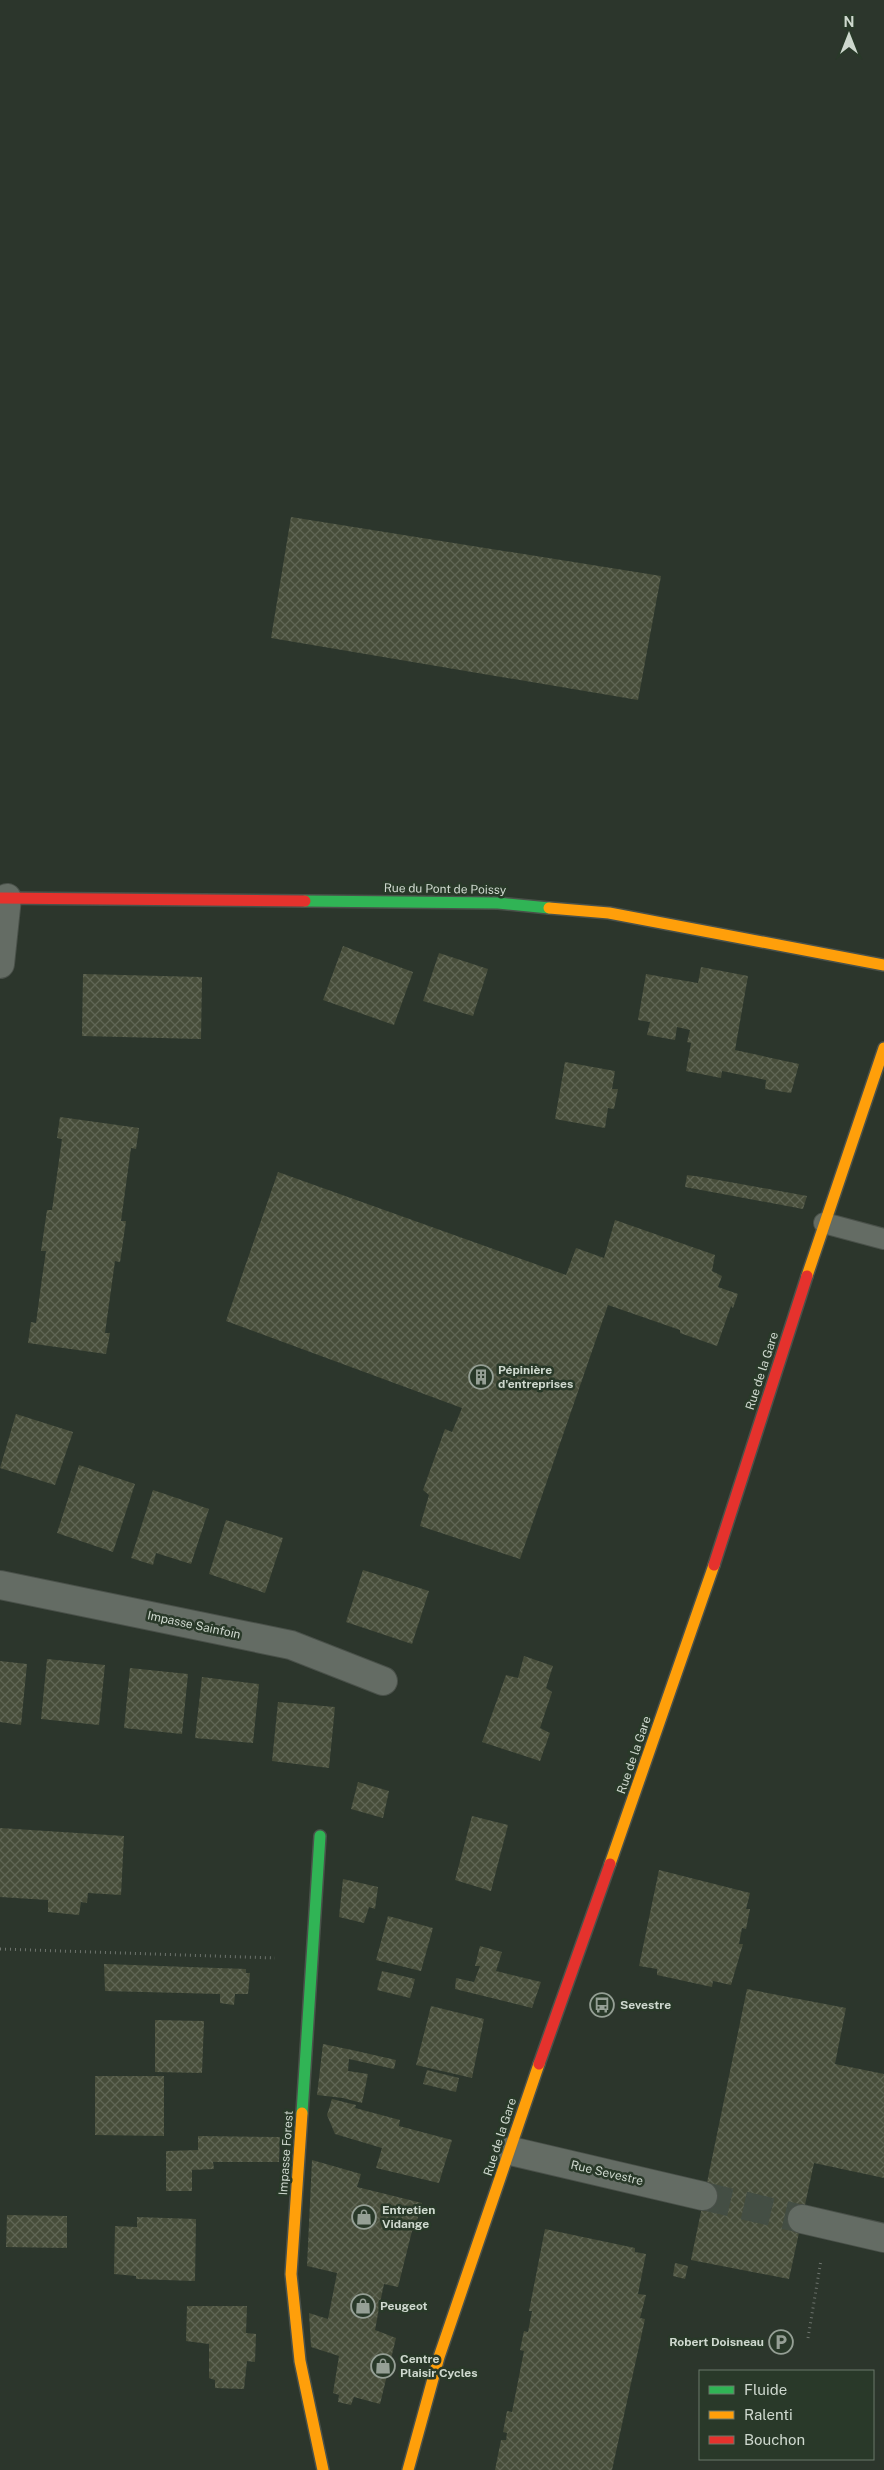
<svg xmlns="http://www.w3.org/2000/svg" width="884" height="2470" font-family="'Public Sans',sans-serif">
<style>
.building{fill:url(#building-cross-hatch)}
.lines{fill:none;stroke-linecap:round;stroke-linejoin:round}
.street-tunnel{stroke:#444e44;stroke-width:28;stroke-dasharray:28 14;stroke-linecap:butt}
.lane-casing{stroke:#4a514a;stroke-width:22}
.street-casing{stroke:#4a514a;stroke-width:30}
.fast-casing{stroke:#4a514a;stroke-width:14}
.slow-casing{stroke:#4a514a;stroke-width:14}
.jam-casing{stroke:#4a514a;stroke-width:14}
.path{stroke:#6d736d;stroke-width:3;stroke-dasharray:1 4;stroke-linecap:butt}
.lane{stroke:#646c64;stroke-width:20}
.street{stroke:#646c64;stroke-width:28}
.fast{stroke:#30b455;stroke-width:11}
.slow{stroke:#ff9f0a;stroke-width:11}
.jam{stroke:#e5322d;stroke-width:11}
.labels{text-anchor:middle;stroke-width:5;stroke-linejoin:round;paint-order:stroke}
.street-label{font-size:12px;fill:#ced8ce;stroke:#293929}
.poi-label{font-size:12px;font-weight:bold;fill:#ced8ce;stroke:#293929;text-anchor:start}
</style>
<defs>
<pattern id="building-cross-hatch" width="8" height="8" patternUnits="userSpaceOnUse" patternTransform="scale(1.25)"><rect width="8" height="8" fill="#474d3a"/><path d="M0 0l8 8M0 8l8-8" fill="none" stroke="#606655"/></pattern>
</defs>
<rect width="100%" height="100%" fill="#2c362c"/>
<path class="building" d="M291 517 661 576 638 700 271 638Z
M343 946 413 972 394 1025 323 1000Z
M439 953 488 969 473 1016 423 1001Z
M701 967 748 976 735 1050 799 1064 791 1093 765 1089 766 1080 722 1071 721 1078 686 1071 691 1043 687 1042 690 1030 677 1027 675 1040 647 1035 650 1022 638 1020 646 974 698 983Z
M83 974 202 977 201 1039 82 1036Z
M565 1062 615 1071 612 1089H618L614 1109 608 1108 605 1128 555 1119Z
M60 1117 139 1128 136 1149 131 1148 121 1221H126L120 1262 115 1261 105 1333H110L106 1354 28 1343 31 1322 36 1323 42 1278 46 1251H41L47 1210H52L62 1139 57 1138Z
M278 1172 566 1275 576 1248 604 1258 615 1220 715 1255 712 1271 722 1276 718 1287 738 1294 733 1308 731 1306 717 1346 680 1333V1330L608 1305 520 1559 420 1526 429 1495 423 1490 445 1429 452 1432 462 1408 226 1321Z
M687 1175 702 1177 807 1196 803 1209 685 1187Z
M16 1414 73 1432 55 1485 0 1468Z
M79 1465 135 1484 113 1552 57 1533Z
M153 1490 209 1509 191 1564 156 1553 153 1565 131 1558Z
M226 1520 283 1538 265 1593 209 1574Z
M363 1570 429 1591 412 1644 346 1622Z
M524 1656 553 1666 546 1688 552 1692 540 1728 550 1733 540 1761 482 1742 506 1675 518 1678Z
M47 1659 105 1665 99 1725 41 1719Z
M0 1661 27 1664 21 1725 0 1722Z
M130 1668 188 1674 182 1734 124 1728Z
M202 1677 259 1684 253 1743 195 1738Z
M278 1702 335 1707 329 1768 272 1761Z
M358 1782 389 1791 383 1818 351 1809Z
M472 1816 508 1825 491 1891 455 1880Z
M0 1828 124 1836 121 1895 88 1893 87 1903 81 1902 79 1915 48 1912V1900L0 1897Z
M659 1870 750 1893 746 1909H750L746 1929 742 1928 739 1944H743L731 1985 713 1981 712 1987 657 1975V1969L639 1966Z
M343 1879 378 1887 375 1909 369 1907 364 1923 339 1917Z
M388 1916 433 1928 421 1971 376 1960Z
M480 1946 502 1952 496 1971 541 1982 532 2008 455 1989 456 1978 474 1982 480 1966H475Z
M104 1964 246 1969V1973H250L248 1994H235L234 2005 220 2003V1994L105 1991Z
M382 1971 415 1979 410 1998 377 1990Z
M747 1989 846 2008 835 2064 884 2074V2178L814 2163 789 2279 691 2260Z
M431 2006 484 2019 472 2078 416 2065Z
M155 2020 204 2021 202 2073 155 2072Z
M323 2044 352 2050 396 2060 394 2069 349 2059 348 2071 368 2074 362 2103 343 2098 317 2095Z
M427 2070 459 2078 456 2092 423 2084Z
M95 2076H164V2136L95 2135Z
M332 2099 356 2105 355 2108 400 2120 399 2126 452 2140 439 2183 376 2168 382 2148 335 2134 327 2115Z
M198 2136 280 2137 279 2162H213L214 2169 192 2170V2191H166V2151L198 2150Z
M312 2160 361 2174 357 2187 422 2203 414 2231H412L398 2287 384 2284 380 2303 375 2330 396 2338 380 2404 354 2397 351 2405 338 2402 339 2395 333 2393 339 2356 311 2347 309 2313 328 2319 337 2273 307 2266Z
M7 2215 67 2216V2248L6 2247Z
M137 2217 196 2219 195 2281 136 2279V2276L114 2274 115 2226 137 2227Z
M545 2229 635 2248V2252L646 2254 638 2294 646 2295 640 2318 645 2319 612 2470H495L501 2440H506L507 2433 503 2432 507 2411 512 2412 524 2351 520 2350 524 2331 528 2332 532 2311H529Z
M675 2263 688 2266 685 2279 673 2276Z
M187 2306H247L246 2333 256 2334 255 2362 247 2361 244 2389 215 2388V2380L209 2378V2344L186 2341Z"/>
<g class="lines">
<path class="street-tunnel" d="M703 2196 802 2219"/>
<g class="lane-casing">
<path id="lane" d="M824 1223 884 1239"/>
</g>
<g class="street-casing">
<path id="street" d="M0 964 7 898
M0 1585 291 1645 383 1681
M511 2151 703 2196
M802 2219 884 2238"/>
</g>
<g class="fast-casing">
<path id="fast" d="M305 901 498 903 549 908
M302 2113 320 1836"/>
</g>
<g class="slow-casing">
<path id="slow" d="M549 908 609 913 884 965
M807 1276 884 1048
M610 1864 714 1565
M302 2113 291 2274 300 2361 323 2470
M408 2470 439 2357 539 2064"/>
</g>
<g class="jam-casing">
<path id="jam" d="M0 898 305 901
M714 1565 807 1276
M539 2064 610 1864"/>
</g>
<path class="path" d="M0 1949 275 1958
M808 2338 821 2260"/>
<use href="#lane" class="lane"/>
<use href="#street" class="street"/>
<use href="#fast" class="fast"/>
<use href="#slow" class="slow"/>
<use href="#jam" class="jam"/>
</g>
<defs>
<g id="building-ring" transform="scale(1.25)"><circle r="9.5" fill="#293929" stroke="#959f95" stroke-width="1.5"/><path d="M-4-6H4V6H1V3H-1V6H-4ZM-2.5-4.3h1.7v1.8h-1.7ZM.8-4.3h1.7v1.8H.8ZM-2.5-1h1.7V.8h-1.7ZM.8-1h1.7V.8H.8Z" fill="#959f95"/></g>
<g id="bus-ring" transform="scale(1.25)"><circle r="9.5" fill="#293929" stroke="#959f95" stroke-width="1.5"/><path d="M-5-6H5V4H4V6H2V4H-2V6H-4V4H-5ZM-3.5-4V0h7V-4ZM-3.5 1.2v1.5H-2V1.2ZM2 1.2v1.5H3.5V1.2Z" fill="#959f95"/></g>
<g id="shop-ring" transform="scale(1.25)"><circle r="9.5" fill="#293929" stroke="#959f95" stroke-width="1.5"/><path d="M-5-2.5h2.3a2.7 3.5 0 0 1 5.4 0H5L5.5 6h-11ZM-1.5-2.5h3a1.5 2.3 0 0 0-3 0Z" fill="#959f95"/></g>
<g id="parking-ring" transform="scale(1.25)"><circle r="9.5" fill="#293929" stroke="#959f95" stroke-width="1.5"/><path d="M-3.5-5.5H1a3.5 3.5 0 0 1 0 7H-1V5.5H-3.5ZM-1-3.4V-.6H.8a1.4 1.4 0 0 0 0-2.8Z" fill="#959f95"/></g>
</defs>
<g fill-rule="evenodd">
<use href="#building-ring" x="481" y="1377"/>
<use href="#bus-ring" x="602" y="2005"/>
<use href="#shop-ring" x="364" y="2217"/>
<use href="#shop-ring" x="363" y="2306"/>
<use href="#parking-ring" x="781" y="2342"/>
<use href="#shop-ring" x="383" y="2366"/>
</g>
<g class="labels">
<g class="street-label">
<text transform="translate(445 889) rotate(1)" y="4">Rue du Pont de Poissy</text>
<text transform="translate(762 1371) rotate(-72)" y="4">Rue de la Gare</text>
<text transform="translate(194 1625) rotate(12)" y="4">Impasse Sainfoin</text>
<text transform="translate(634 1755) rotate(-71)" y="4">Rue de la Gare</text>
<text transform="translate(500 2137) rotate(-72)" y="4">Rue de la Gare</text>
<text transform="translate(286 2153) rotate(-86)" y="4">Impasse Forest</text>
<text transform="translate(607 2173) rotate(13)" y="4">Rue Sevestre</text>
</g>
<g class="poi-label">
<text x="498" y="1374">Pépinière<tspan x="498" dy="14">d'entreprises</tspan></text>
<text x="620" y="2009">Sevestre</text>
<text x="382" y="2214">Entretien<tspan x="382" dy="14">Vidange</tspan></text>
<text x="380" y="2310">Peugeot</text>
<text x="764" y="2346" text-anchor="end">Robert Doisneau</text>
<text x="400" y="2363">Centre<tspan x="400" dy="14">Plaisir Cycles</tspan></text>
</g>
</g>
<rect x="699" y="2370" width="175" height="90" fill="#293929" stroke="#6b796b"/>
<rect x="709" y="2386" width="25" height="8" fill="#30b455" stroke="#6b796b"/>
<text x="744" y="2395" font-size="15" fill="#ced8ce">Fluide</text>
<rect x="709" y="2411" width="25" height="8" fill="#ff9f0a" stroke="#6b796b"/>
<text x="744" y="2420" font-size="15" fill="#ced8ce">Ralenti</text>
<rect x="709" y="2436" width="25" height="8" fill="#e5322d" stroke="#6b796b"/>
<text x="744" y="2445" font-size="15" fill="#ced8ce">Bouchon</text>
<g transform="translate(849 35)" stroke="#293929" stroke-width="4" paint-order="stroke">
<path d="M0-4L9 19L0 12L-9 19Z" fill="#ced8ce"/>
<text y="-8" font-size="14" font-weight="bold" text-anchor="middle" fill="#ced8ce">N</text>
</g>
</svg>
